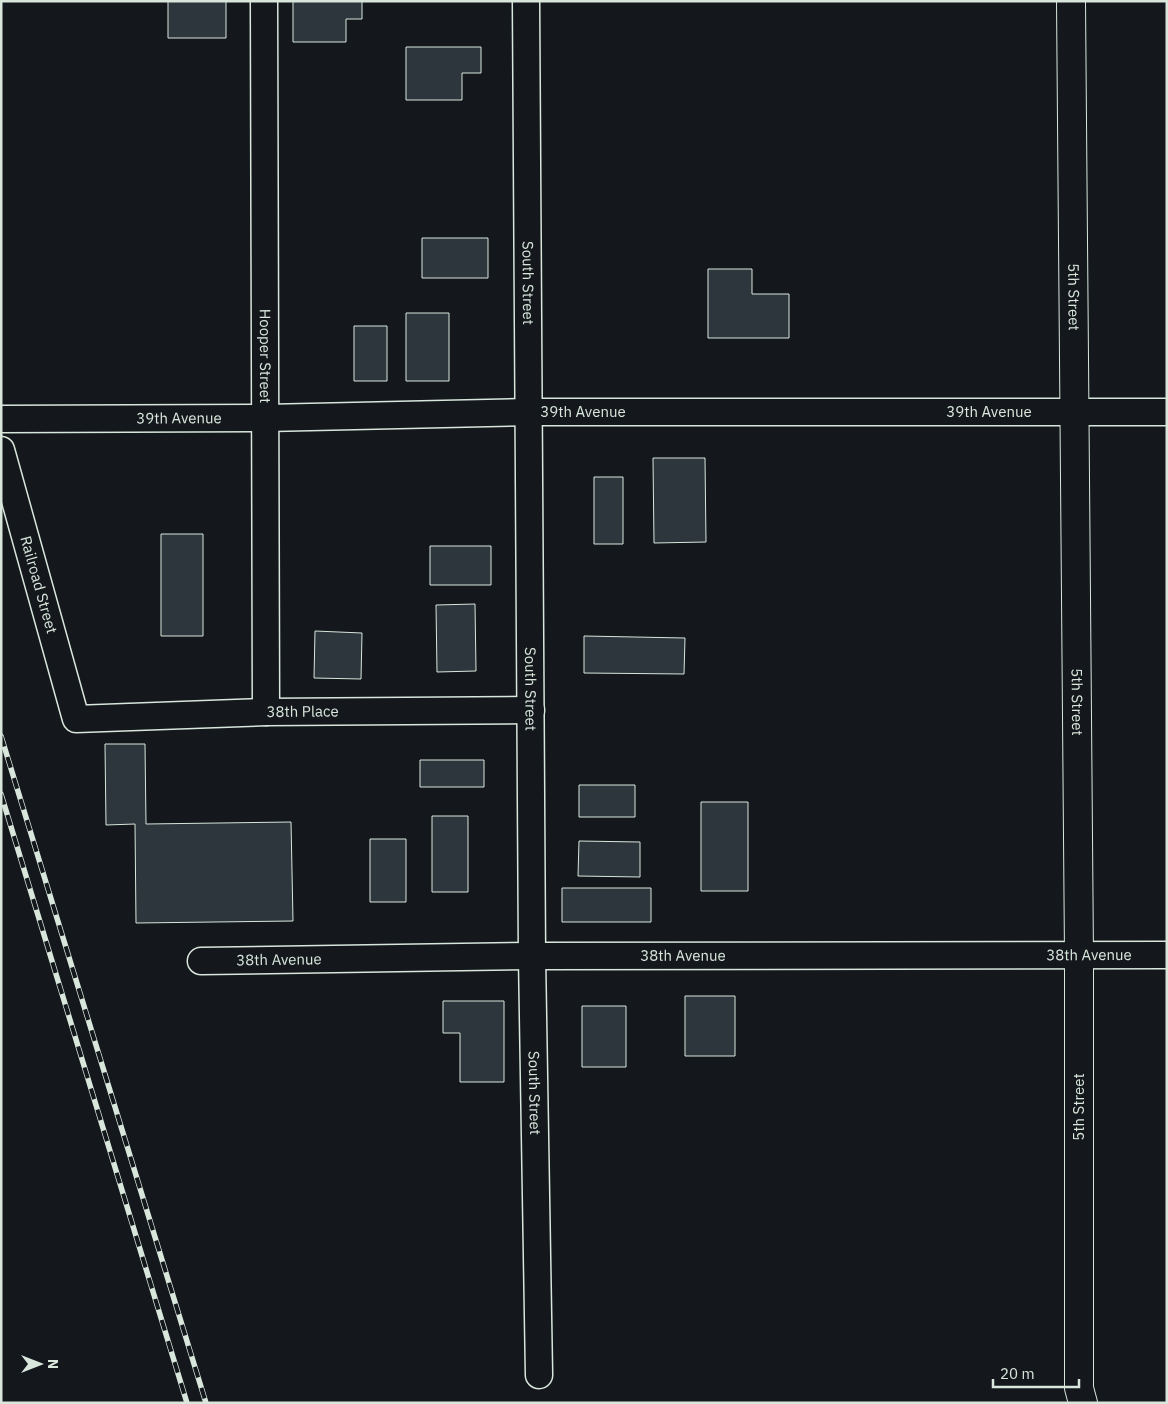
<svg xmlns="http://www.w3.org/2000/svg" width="1168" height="1404" font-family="'IBM Plex Sans',sans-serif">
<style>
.building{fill:#2c363c;stroke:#d8e6dc}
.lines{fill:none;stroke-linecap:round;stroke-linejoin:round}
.minor-casing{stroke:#d8e6dc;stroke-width:29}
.tertiary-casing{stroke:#d8e6dc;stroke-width:30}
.minor{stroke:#14181c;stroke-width:26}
.tertiary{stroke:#14181c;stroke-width:28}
.rail-casing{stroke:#d8e6dc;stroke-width:5.5}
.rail{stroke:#14181c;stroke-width:4;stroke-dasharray:11;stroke-linecap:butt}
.labels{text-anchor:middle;stroke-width:4;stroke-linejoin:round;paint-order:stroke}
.street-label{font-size:15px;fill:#d8e6dc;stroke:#14181c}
</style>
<rect width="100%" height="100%" fill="#14181c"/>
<path class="building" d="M168 1H226V38H168Z
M293 1H362V19H346V42H293Z
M406 47H481V73H462V100H406Z
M422 238H488V278H422Z
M708 269H752V294H789V338H708Z
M406 313H449V381H406Z
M354 326H387V381H354Z
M653 458H705L706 542 654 543Z
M594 477H623V544H594Z
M161 534H203V636H161Z
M430 546H491V585H430Z
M475 604 476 671 437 672 436 605Z
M315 631 362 633 361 679 314 678Z
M584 636 685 638 684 674 584 673Z
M105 744H145L146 824 291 822 293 921 136 923 135 824 106 825Z
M420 760H484V787H420Z
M579 785H635V817H579Z
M701 802H748V891H701Z
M432 816H468V892H432Z
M370 839H406V902H370Z
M579 841 640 842V877L578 876Z
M562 888H651V922H562Z
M685 996H735V1056H685Z
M443 1001H504V1082H460V1033H443Z
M582 1006H626V1067H582Z"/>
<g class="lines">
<g class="minor-casing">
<g id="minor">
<path id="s1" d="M264 1 266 712"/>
<path id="s2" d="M526 1 532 956 539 1375"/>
<path id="s3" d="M1 419 266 418 527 412H1167"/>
<path id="s4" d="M1 450 76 719 266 712 531 710"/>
<path id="s5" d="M201 961 532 956 1167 955"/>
</g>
</g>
<g class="tertiary-casing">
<g id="tertiary">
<path id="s6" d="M1071 1 1079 956V1388L1083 1403"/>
</g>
</g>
<use href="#minor" class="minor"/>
<use href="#tertiary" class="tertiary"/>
<g class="rail-casing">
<path id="rail" d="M1 736 206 1403
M1 794 187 1403"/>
</g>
<use href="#rail" class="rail"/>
</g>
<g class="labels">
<g class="street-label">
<text dy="5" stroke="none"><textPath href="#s2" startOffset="282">South Street</textPath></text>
<text dy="5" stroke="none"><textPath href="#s6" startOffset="296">5th Street</textPath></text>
<text dy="5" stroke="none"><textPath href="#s1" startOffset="355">Hooper Street</textPath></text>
<text dy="5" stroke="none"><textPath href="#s3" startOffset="582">39th Avenue</textPath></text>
<text dy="5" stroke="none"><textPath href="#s3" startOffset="988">39th Avenue</textPath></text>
<text dy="5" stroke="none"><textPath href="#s3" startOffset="178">39th Avenue</textPath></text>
<text dy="5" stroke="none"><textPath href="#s4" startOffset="140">Railroad Street</textPath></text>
<text dy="5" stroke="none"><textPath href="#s2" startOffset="688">South Street</textPath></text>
<text dy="5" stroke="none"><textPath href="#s6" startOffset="701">5th Street</textPath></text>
<text dy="5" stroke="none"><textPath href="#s4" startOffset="506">38th Place</textPath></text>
<text dy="5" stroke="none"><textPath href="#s5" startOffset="482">38th Avenue</textPath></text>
<text dy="5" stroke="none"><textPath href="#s5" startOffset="888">38th Avenue</textPath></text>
<text dy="5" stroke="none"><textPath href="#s5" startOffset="78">38th Avenue</textPath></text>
<text dy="5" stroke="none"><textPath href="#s2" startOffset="1092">South Street</textPath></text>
<text transform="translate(1079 1107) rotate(-90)" y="5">5th Street</text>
</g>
</g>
<rect width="1168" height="1404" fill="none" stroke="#d8e6dc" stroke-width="5"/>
<g transform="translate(40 1364) rotate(90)" stroke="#14181c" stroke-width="4" paint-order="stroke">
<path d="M0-4L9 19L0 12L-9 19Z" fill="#d8e6dc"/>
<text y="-8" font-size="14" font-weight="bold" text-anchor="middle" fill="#d8e6dc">N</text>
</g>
<path d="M993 1379v8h86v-8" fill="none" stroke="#d8e6dc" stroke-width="2.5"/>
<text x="1000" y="1379" font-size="15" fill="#d8e6dc" stroke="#14181c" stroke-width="4" paint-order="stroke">20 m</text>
</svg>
